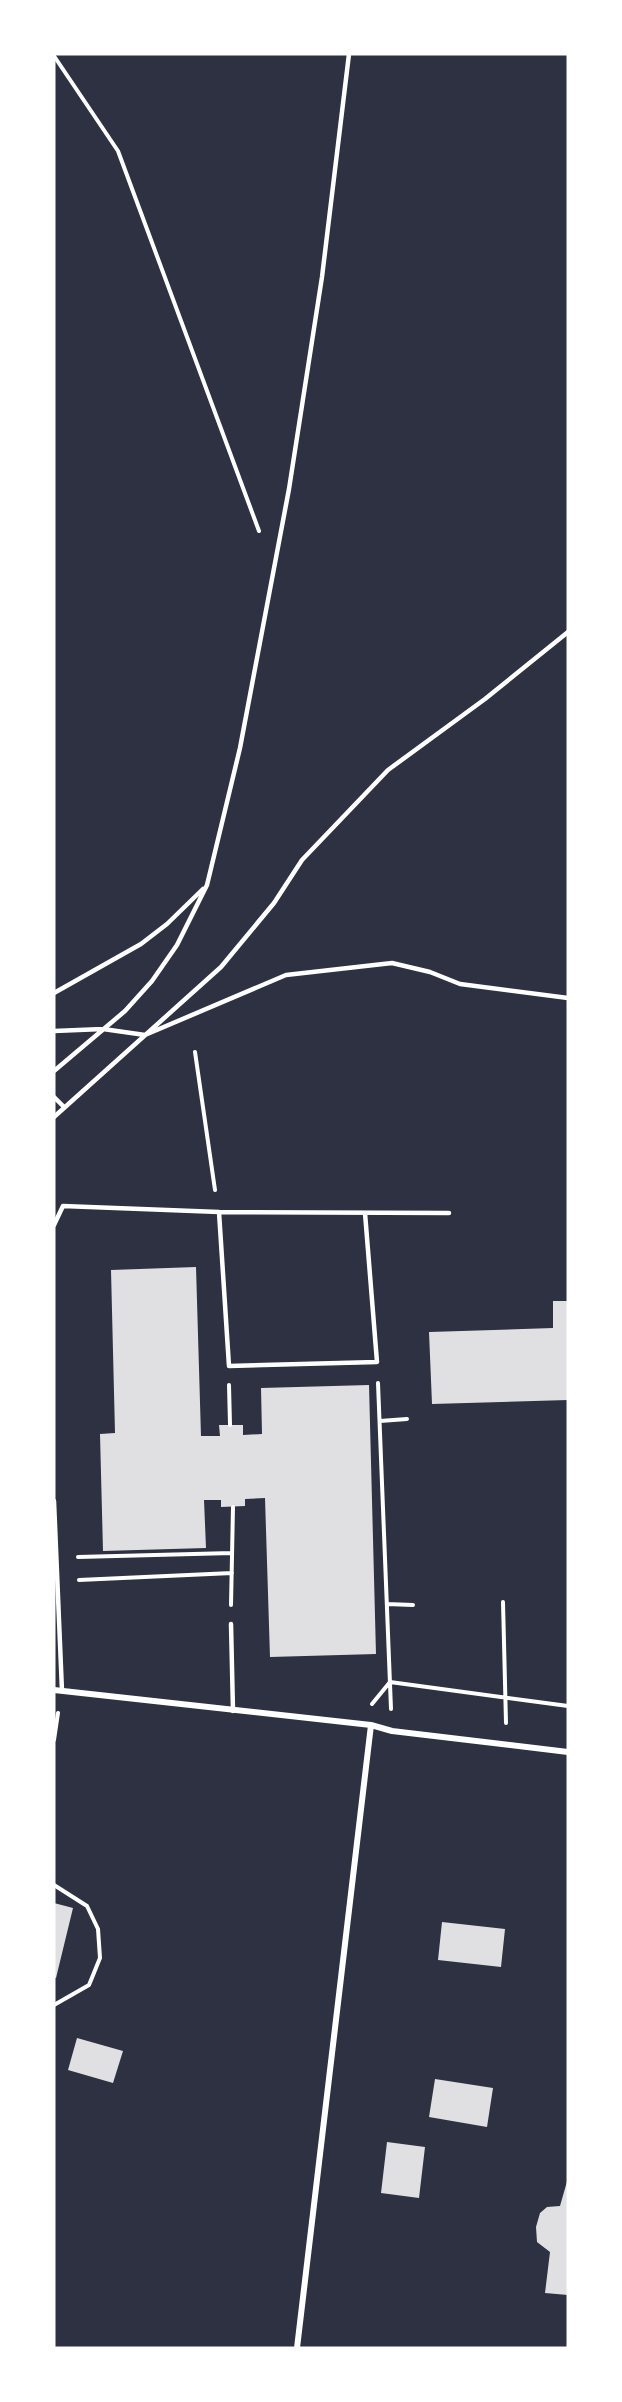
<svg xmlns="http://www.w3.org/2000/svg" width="622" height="2402" font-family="Helvetica,sans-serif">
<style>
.building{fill:#e0e0e3}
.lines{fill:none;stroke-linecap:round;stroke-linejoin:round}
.path{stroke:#fff;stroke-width:4}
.service{stroke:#fff;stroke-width:4.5}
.minor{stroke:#fff;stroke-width:6}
</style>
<rect width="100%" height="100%" fill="#2d3142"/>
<path class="building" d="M196 1267 201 1436H220L219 1425H243V1435L262 1434 261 1388 369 1385 376 1654 270 1657 265 1498 245 1499V1506L221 1507V1500H204L206 1548 103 1551 100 1434 115 1433 111 1270Z
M553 1301H568V1400L432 1404 429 1332 553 1328Z
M54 1903 73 1908 56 1978H54Z
M442 1922 505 1929 501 1967 438 1960Z
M77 2038 123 2051 113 2083 68 2070Z
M435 2079 493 2088 487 2127 429 2117Z
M387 2142 425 2147 419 2198 381 2193Z
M568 2178V2295L545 2293 550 2252 537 2242 536 2227 540 2213 547 2207 560 2206Z"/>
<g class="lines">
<path class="path" d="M54 56 118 151 259 531
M195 1052 215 1190
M378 1383 391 1709
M229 1385 230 1425
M380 1421 407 1419
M78 1557 232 1553
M79 1580 232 1573
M503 1602 506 1723
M387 1604 413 1605
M231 1605 233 1507
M372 1704 390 1682 568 1706
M54 1740 58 1713
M54 1885 87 1906 98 1929 100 1958 89 1985 54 2005"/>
<path class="service" d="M54 993 141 944 167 924 203 889
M54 1031 103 1029 145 1035 286 975 392 963 430 972 460 984 568 998
M54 1071 125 1011 152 981 177 945 207 885 240 748 289 489 322 277 349 54
M54 1097 64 1107
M54 1117 221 967 274 903 302 860 388 770 485 699 568 632
M219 1212 229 1366 377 1362 365 1213
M54 1225 63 1206 219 1212 449 1213
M54 1501 62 1691
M231 1624 233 1711"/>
<path class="minor" d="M54 1690 371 1725 392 1731 568 1752
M297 2348 371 1725"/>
</g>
<rect width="622" height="2402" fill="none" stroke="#ffffff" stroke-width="111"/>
</svg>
